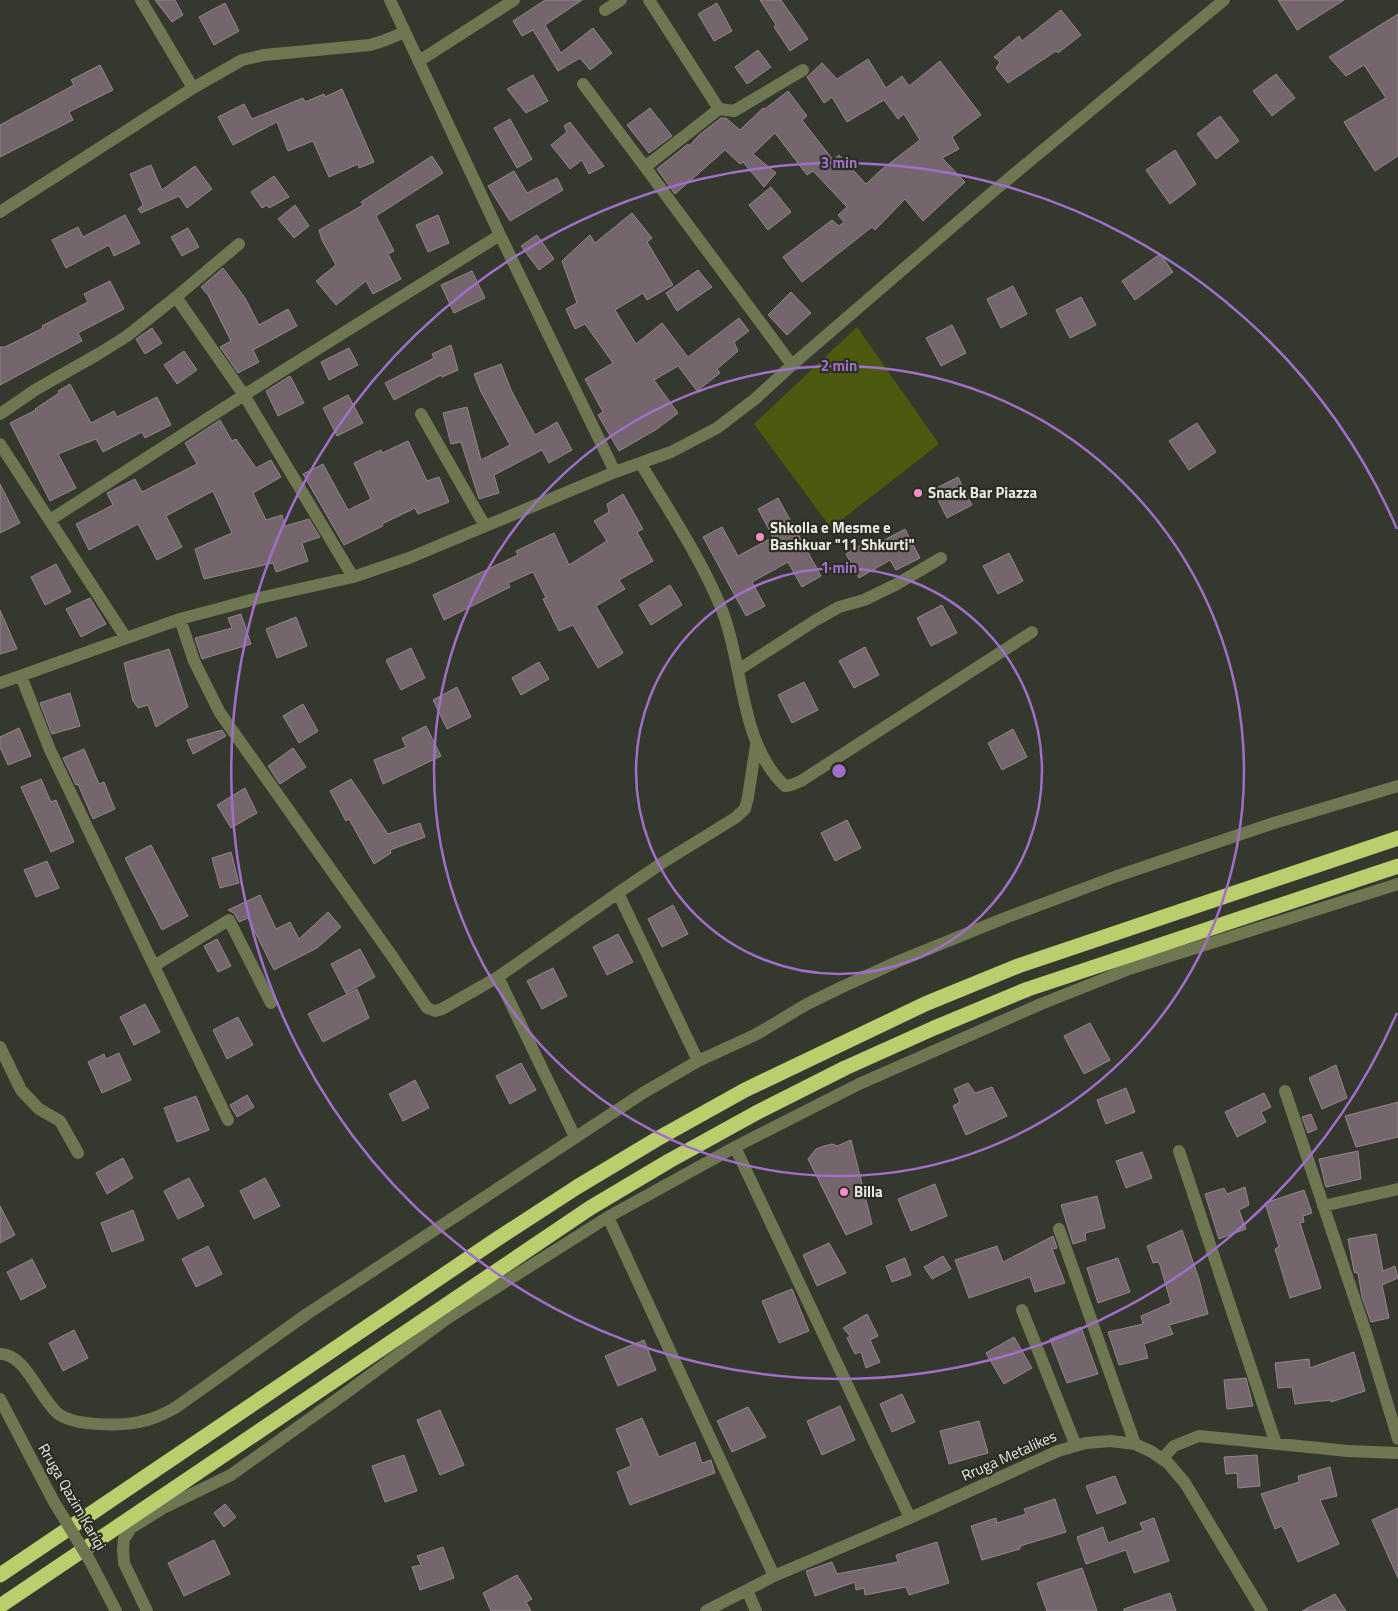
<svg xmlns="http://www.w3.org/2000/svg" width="1398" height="1611" font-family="'Titillium Web',sans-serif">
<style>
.green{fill:#4d590f}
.building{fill:#75666e;stroke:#95858c}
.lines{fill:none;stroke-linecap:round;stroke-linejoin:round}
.minor{stroke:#6e7751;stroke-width:12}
.highway{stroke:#bace6e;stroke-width:15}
.minor-bridge{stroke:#6e7751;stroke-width:12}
.ring{fill:none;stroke:#a16ecb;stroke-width:2.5}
.poi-dot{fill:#f98fc9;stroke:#2b2e22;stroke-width:2}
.labels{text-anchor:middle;stroke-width:4.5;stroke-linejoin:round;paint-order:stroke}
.poi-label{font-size:15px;font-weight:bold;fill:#e8eae2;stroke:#2b2e22;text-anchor:start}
.street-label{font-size:15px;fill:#e8eae2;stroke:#2b2e22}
.centre{fill:#a16ecb;stroke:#2b2e22;stroke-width:2.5}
.ring-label{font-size:15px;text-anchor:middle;font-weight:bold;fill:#a16ecb;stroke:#2b2e22;stroke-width:4.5;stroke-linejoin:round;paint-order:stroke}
</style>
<rect width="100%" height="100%" fill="#35382c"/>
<path class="green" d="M857 327 939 444 831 528 754 424Z"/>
<path class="building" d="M155 0H175L183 15 172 22Z
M545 0H582L545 25 561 53 593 28 612 53 590 70 580 58 558 71 533 30 522 36 513 21Z
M760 0H781L808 39 790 51 774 27 776 25Z
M1278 0H1344L1297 30Z
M225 3 239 31 214 45 199 17Z
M717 3 732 31 714 41 698 14Z
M1061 10 1081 35 1058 53 1056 51 1008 83 996 68 1000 62 994 57 1019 36 1022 41Z
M1398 14V156L1375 171 1344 122 1386 98 1364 65 1346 76 1329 57Z
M758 50 771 67 747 84 735 67Z
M868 59 886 88 902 76 909 86 940 61 981 115 952 137 959 149 942 158 965 182 923 221 905 199 875 230 872 227 802 282 783 257 832 220 839 226 844 222 838 215 847 207 813 171 807 175 775 133 753 154 776 173 764 187 743 162 740 164 725 150 675 194 657 169 688 144 689 146 699 135 721 118H726L740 130 763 108 765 109 788 91 807 116 802 120 833 160 839 155 866 184 881 170 920 140 904 114 898 119 884 100 847 122 832 97 824 103 807 77 822 63 837 79Z
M100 65 113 90 69 112 73 120 0 157V125L74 85 71 80Z
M1276 74 1295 98 1272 116 1253 91Z
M533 75 548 101 526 113 507 89Z
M342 89 374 162 359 168 358 164 329 177 313 141 288 151 277 122 233 145 218 117 244 104 252 119 303 98 305 102 324 94 325 97Z
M650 108 672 136 649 153 627 125Z
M1220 116 1239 141 1216 159 1197 134Z
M510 119 532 159 517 168 494 128Z
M570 122 604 166 589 174 582 160 570 169 551 145 567 132 564 126Z
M1175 150 1196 184 1170 204 1146 170Z
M432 156 443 173 376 216 394 251 388 254 401 279 373 294 366 281 336 305 316 281 336 265 322 240 319 230 363 205 361 202Z
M151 165 162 190 195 166 212 189 187 208 179 196 141 213 138 209 143 205 130 174Z
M514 171 527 193 557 178 563 190 510 221 488 186Z
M274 176 289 197 269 208 267 205 262 208 251 192Z
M771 187 791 212 768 230 749 205Z
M295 205 309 226 294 238 278 219Z
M632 213 652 238 647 242 673 285 647 300 643 293 615 310 636 344 662 323 688 357 739 318 749 331 734 342 738 351 717 369 720 373 697 391 678 366 654 380 678 413 657 429 619 451 598 415 603 412 585 379 613 363 585 324 575 329 566 309 577 303 562 261 590 235 595 243Z
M125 215 140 243 114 256 109 245 66 268 52 240 78 227 83 237Z
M438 215 449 243 428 252 416 225Z
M188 228 199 247 182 256 171 237Z
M537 235 554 259 539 270 521 246Z
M1160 254 1173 272 1135 300 1122 281Z
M223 268 245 298 259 325 288 309 297 326 253 350 259 362 238 373 220 347 231 341 208 295 201 287Z
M698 270 712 287 677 311 666 293Z
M472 271 485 298 454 313 441 285Z
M110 281 124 309 78 333 82 341 0 385V347H5L43 328 42 326 88 302 84 294Z
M1013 286 1027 314 1001 328 987 299Z
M791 292 811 313 787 335 768 315Z
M1081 297 1096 325 1070 338 1056 310Z
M952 325 966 353 941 366 926 338Z
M152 328 162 343 145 354 136 339Z
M451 345 458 370 442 377 441 375 394 400 385 383 434 358 432 354Z
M349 348 358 365 329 380 321 362Z
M184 351 197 370 177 384 164 365Z
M501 364 511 390 535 435 557 422 572 450 549 463 542 450 494 475 499 493 479 499 461 442 451 444 443 413 467 407 481 460 510 445 481 392 474 374Z
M290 376 304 403 278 416 266 391Z
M70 384 91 423 114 411 117 417 157 397 171 425 145 438 142 432 103 452 96 439 58 454 76 488 50 501 10 423 36 410 35 409 59 393 58 391Z
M348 395 363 423 337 436 323 408Z
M220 420 232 441 236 439 256 468 271 460 281 477 253 493 266 520 282 515 285 526 309 519 320 537 302 543 308 561 276 572 273 563 204 579 195 549 232 533 213 491 166 516 182 547 157 560 138 524 89 550 76 524 113 505 107 493 135 479 142 492 197 464 185 443Z
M1197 423 1216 452 1189 470 1169 441Z
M408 441 427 481 439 477 449 502 418 514 415 508 382 524 383 526 344 545 303 474 323 464 348 510 371 499 354 463 381 450 382 453Z
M958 477 972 505 947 518 933 490Z
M0 484 20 523 0 533Z
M623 494 643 529 637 532 653 561 619 580 625 589 596 606 623 653 598 668 573 625 559 631 543 599 546 598 533 572 508 583 510 587 444 620 433 595 518 555 516 551 554 533 569 565 607 541 594 521 609 512 607 504Z
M778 498 821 576 802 587 788 562 752 582 765 606 746 616 703 537 722 527 738 556 773 537 758 509Z
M905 529 920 558 896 570 890 560 859 578 846 554 873 538 877 544Z
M1009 553 1023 581 998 594 983 566Z
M56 564 71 592 45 605 31 577Z
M670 585 682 605 651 625 639 605Z
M90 598 106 624 81 637 66 609Z
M942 605 957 633 931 646 917 618Z
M0 610 17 649 0 654Z
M241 614 251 644 202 659 195 638 232 628 228 618Z
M296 617 307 646 277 658 266 629Z
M865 647 879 675 854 688 839 661Z
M411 648 425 678 401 690 386 660Z
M169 649 188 707 156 727 148 705 138 708 133 701 124 663Z
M539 662 549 679 521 695 512 678Z
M804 682 818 710 792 723 778 695Z
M457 687 471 717 447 729 433 700Z
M70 693 80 726 52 734 40 703Z
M303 704 318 731 299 743 283 716Z
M426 726 441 756 383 784 374 760 406 747 402 738Z
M19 728 31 756 8 765 0 747V737Z
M1013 729 1027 757 1002 770 988 743Z
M222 730 226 736 193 754 187 740Z
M293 748 306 767 280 784 268 766Z
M84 749 99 784 104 782 115 809 93 819 78 784 76 785 63 758Z
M41 779 51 802 56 800 74 842 51 852 21 787Z
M351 779 388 834 420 823 425 837 390 850 391 853 374 864 349 819 346 821 330 791Z
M245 788 257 813 231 828 217 805Z
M847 820 861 848 835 861 821 833Z
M151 845 188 916 162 930 125 858Z
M231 852 239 883 220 888 212 858Z
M47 861 59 888 36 897 24 870Z
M260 895 276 929 290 922 299 939 328 912 341 927 317 948 274 970 248 918 239 922 234 913 228 910Z
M673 905 688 934 662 947 648 919Z
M618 934 633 962 607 975 593 947Z
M217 939 231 966 218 972 204 946Z
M360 949 375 977 346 993 331 964Z
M553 968 567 996 542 1009 527 981Z
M357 989 369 1018 323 1042 308 1014Z
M145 1004 160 1032 134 1045 120 1017Z
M238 1017 253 1045 227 1059 213 1030Z
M1090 1023 1110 1060 1084 1074 1064 1036Z
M119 1053 131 1080 102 1093 88 1062 104 1054 106 1059Z
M521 1063 536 1090 510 1104 496 1076Z
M1336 1065 1347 1098 1322 1109 1309 1078Z
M415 1080 429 1108 403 1121 389 1094Z
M968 1083 975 1093 992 1087 1007 1116 966 1135 953 1106 960 1102 954 1089Z
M1126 1088 1135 1112 1106 1124 1097 1100Z
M1264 1093 1271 1107 1261 1112 1266 1122 1237 1137 1225 1112Z
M247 1095 254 1107 237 1117 230 1105Z
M196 1096 209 1130 177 1142 164 1108Z
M1398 1102V1137L1356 1147 1345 1116Z
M1311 1114 1317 1129 1308 1133 1302 1117Z
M851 1140 872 1224 846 1235 808 1159 816 1149 824 1146 832 1144 837 1146Z
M1358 1151 1361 1179 1326 1187 1319 1159Z
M1142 1152 1152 1178 1126 1188 1116 1161Z
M123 1158 133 1178 107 1194 96 1173Z
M189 1178 204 1206 178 1219 164 1191Z
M265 1178 280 1206 254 1219 240 1191Z
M935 1184 947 1216 911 1231 898 1199Z
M1245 1187 1249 1205 1239 1210 1246 1229 1219 1239 1205 1194 1224 1188 1227 1194Z
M1304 1190 1312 1213 1303 1216 1304 1222 1300 1223 1321 1288 1290 1298 1275 1249 1279 1247 1265 1203Z
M1097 1196 1105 1228 1085 1233 1086 1240 1073 1244 1061 1205Z
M0 1206 15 1235 0 1243Z
M133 1210 144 1240 112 1252 101 1223Z
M1182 1230 1199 1279 1208 1314 1169 1325 1173 1334 1144 1344 1148 1358 1119 1365 1108 1332 1143 1324 1141 1316 1171 1303 1159 1262 1153 1263 1147 1246Z
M1376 1234 1383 1271 1395 1266 1398 1278 1382 1285 1389 1318 1371 1322 1362 1297 1358 1273H1355L1354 1271 1348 1239Z
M1053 1236 1057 1248 1052 1249 1065 1283 1035 1292 1030 1277 969 1298 955 1260 997 1246 1003 1262Z
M829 1243 846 1273 817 1286 803 1255Z
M208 1246 222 1274 196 1287 182 1259Z
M943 1256 951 1269 932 1279 924 1267Z
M905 1258 911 1275 892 1282 886 1266Z
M1118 1258 1130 1292 1098 1303 1087 1268Z
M32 1259 46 1287 21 1300 7 1272Z
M792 1289 809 1331 779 1343 762 1301Z
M867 1314 878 1336 870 1340 880 1362 866 1368 861 1352 855 1354 847 1338 850 1336 843 1328Z
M1081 1327 1098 1374 1067 1383 1050 1339Z
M74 1330 88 1358 63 1371 49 1343Z
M1014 1337 1032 1368 1004 1384 986 1353Z
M644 1340 656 1370 618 1386 605 1356Z
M1354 1352 1365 1391 1331 1402V1400L1295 1404 1292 1387 1278 1388 1275 1363 1309 1359 1310 1368Z
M1246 1378 1253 1406 1227 1409 1224 1380Z
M902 1394 915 1422 892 1432 880 1404Z
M840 1406 855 1440 822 1455 807 1421Z
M748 1407 766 1437 732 1452 717 1421Z
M440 1410 464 1465 440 1475 417 1420Z
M642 1418 659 1457 695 1442 702 1463 711 1460 715 1473 630 1505 617 1472 631 1466 616 1429Z
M979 1421 988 1453 949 1464 940 1431Z
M404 1455 417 1491 385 1502 372 1466Z
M1257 1455 1260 1486 1238 1488 1237 1473 1226 1474 1224 1457Z
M1330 1467 1337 1496 1320 1500 1339 1544 1298 1562 1282 1526 1275 1529 1261 1494 1299 1482 1298 1476Z
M1115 1476 1126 1503 1097 1514 1086 1486Z
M1055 1499 1066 1532 1020 1546V1549L982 1560 971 1526 996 1518 997 1523 1026 1514 1024 1509Z
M225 1504 236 1517 224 1527 214 1513Z
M1398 1508V1578L1372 1520Z
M1154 1518 1169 1561 1134 1573 1126 1550 1086 1564 1077 1537 1103 1527 1108 1543 1143 1530 1140 1523Z
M214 1540 230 1574 184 1596 168 1563Z
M937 1542 949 1583 909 1595 906 1587 865 1595 864 1588 856 1590 855 1582 815 1596 806 1571 832 1562 837 1574 898 1562 896 1555Z
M443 1547 454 1578 420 1590 412 1567 421 1565 417 1556Z
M1082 1568 1097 1611H1047L1037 1583Z
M517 1575 532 1599 526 1602 531 1611H491L483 1593Z
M1170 1593 1176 1611H1124V1609Z
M1335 1594 1346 1611H1302Z"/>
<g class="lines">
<path class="minor" d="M141 0 193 88
M390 0 500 235 615 472
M649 0 719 109 645 167 792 365
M605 10 621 0
M419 61 514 0
M583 84 645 167
M719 109 734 111 803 70
M0 212 193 88 242 60 264 55 370 45 383 41 405 32
M176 297 244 395 353 577
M0 414 35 390 100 353 127 336 176 297 239 244
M421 414 485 526
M0 444 126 638
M641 464C669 511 701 558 722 610 744 665 739 743 785 786L791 785 801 781 1032 632
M50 520 244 395 500 235
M180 619 194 661 220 713 392 956 427 1008 435 1011 442 1009 498 977 618 893 662 863 735 818 745 809 748 797 756 745
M738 670 816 620 839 607 864 600 897 584 941 558
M21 676 50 750 154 966 229 920 271 1003
M0 683 180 619 259 598 353 577 409 558 615 472 671 452 717 428 755 399 792 365 995 190 1224 0
M618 893 698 1061
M154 966 228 1120
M498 977 575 1137
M0 1047 21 1090 39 1109 60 1121 78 1153
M1285 1091 1367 1336 1398 1439
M735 1147 910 1518
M1179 1151 1276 1444
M1323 1206 1398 1189
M608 1217 774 1576
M1059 1229 1135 1444
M1022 1310 1076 1446
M0 1354C26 1353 40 1401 60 1415 77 1426 120 1426 139 1422 152 1420 164 1414 175 1408L307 1314 643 1093 698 1061 757 1034 807 1004 842 987 899 961 1005 918 1117 876 1274 823 1398 786
M1162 1459 1174 1446 1199 1436 1348 1451 1398 1453
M747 1590 756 1611
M147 1611 124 1563 123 1550 124 1539 131 1528 165 1507 231 1475 343 1395 448 1318 608 1217 735 1147 859 1084 1041 1004 1129 969 1398 884
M706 1611 774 1576 910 1518 1058 1451 1086 1443 1111 1441 1135 1444 1152 1452 1168 1463 1185 1483 1262 1611"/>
<path class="highway" d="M0 1575 497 1239 577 1187 657 1139 745 1090 925 1004 1018 966 1398 838
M0 1606 590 1208 669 1161 756 1113 845 1068 934 1028 1028 989 1398 866"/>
<path class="minor-bridge" d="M0 1399 54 1502 90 1561 116 1611"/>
</g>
<g class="ring">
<circle cx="839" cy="771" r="203"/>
<circle cx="839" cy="771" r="405"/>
<path d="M1397 1013A608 608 0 1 1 1397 529"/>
</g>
<g class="poi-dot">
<circle cx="918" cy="493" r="5"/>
<circle cx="760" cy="537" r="5"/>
<circle cx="844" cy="1192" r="5"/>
</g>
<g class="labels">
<g class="poi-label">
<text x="928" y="498">Snack Bar Piazza</text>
<text x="770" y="533">Shkolla e Mesme e<tspan x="770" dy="17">Bashkuar "11 Shkurti"</tspan></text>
<text x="854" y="1197">Billa</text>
</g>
<g class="street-label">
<text transform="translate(1009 1456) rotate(-24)" y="5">Rruga Metalikes</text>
<text transform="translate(72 1497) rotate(60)" y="5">Rruga Qazim Kariqi</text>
</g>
</g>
<circle cx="839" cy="771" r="8" class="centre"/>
<g class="ring-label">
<text x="839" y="168">3 min</text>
<text x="839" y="371">2 min</text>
<text x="839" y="573">1 min</text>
</g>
</svg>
